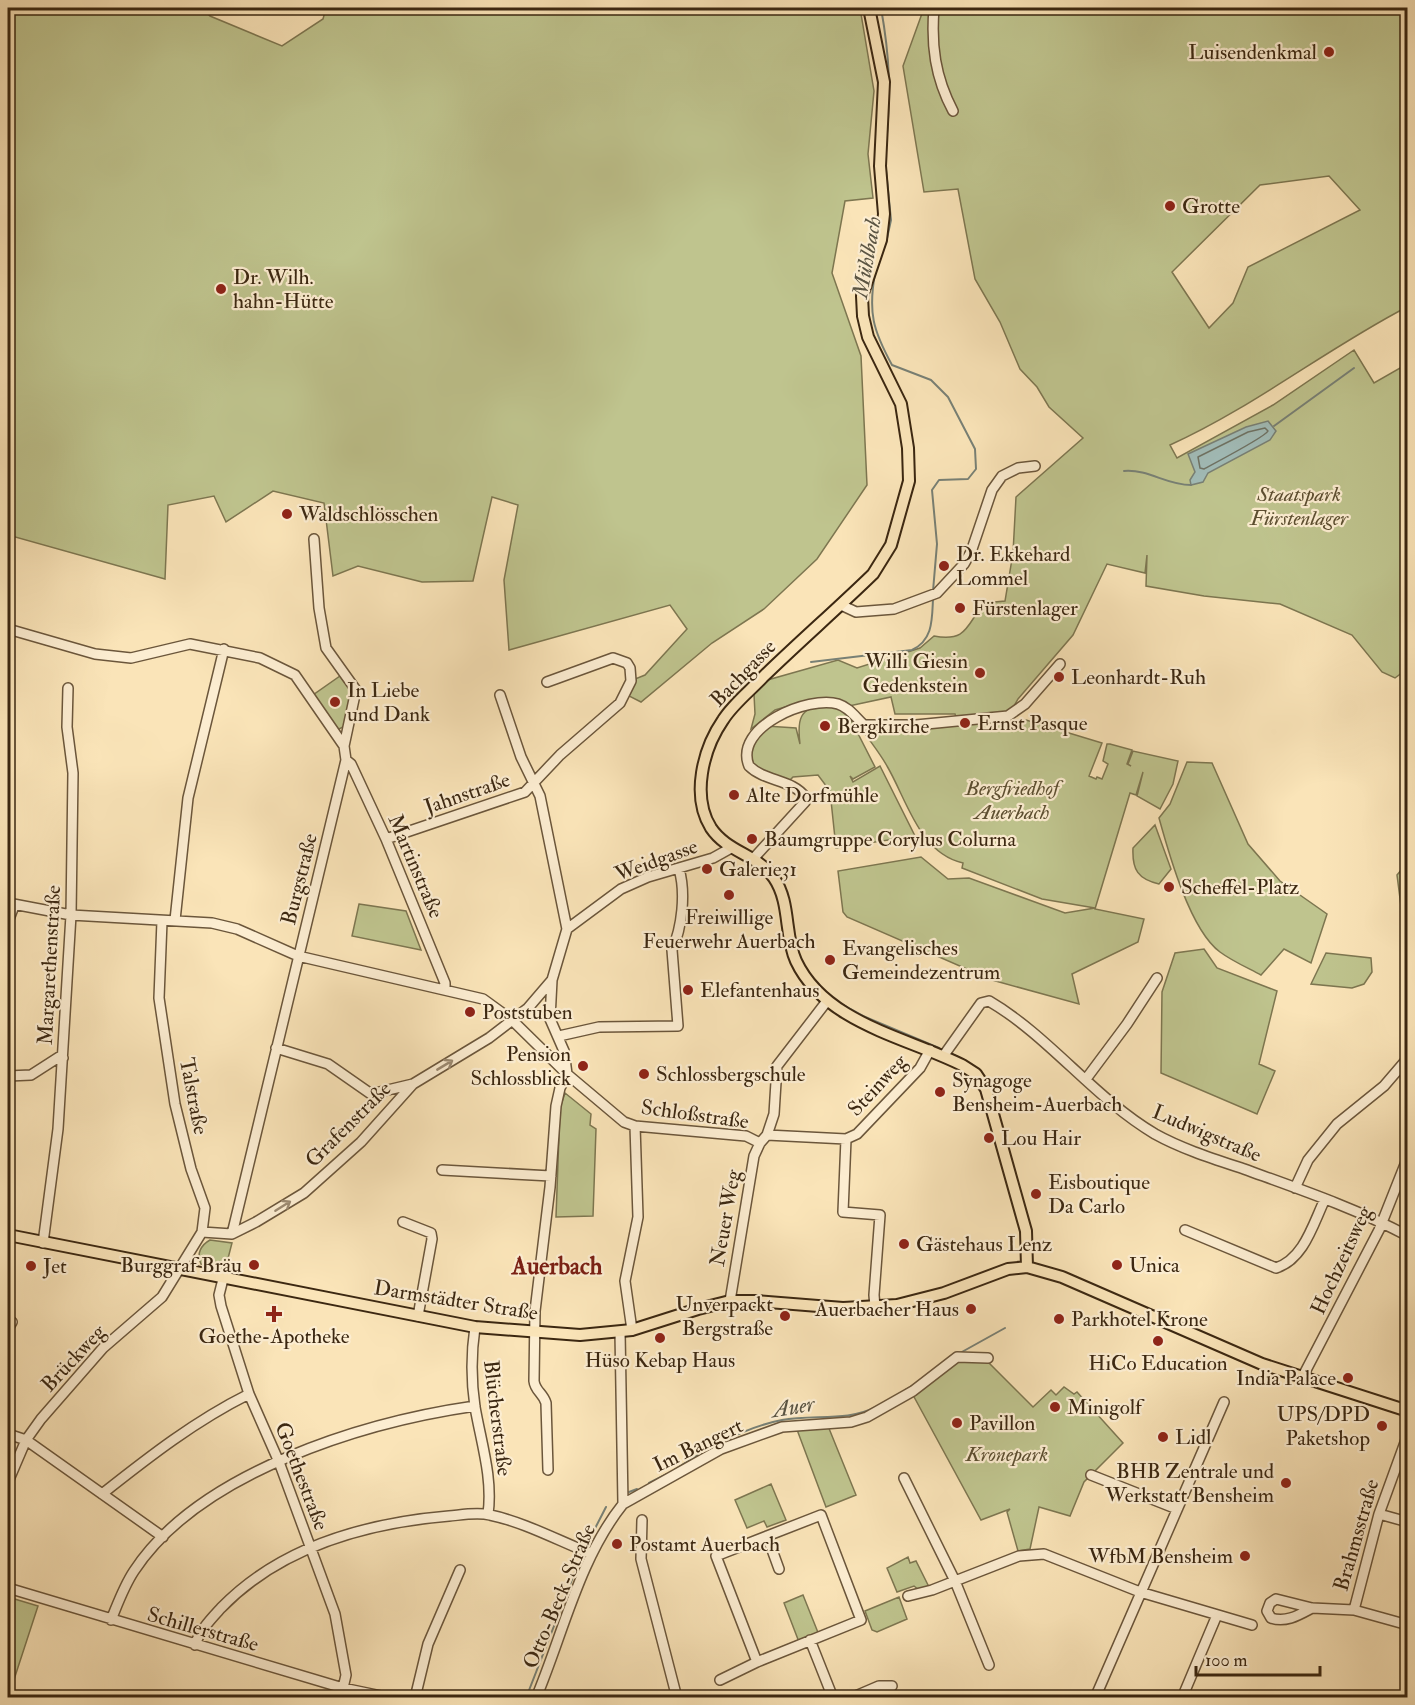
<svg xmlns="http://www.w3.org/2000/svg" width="1415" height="1705" font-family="'IM FELL Double Pica',serif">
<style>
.green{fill:#bfc48e;stroke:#7d7650;stroke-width:1.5;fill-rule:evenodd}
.water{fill:#a1bcb8;stroke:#788075;stroke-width:1.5}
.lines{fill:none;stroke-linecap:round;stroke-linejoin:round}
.shore{stroke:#6e7264;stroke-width:1.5}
.stream{stroke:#788075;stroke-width:2}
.minor-casing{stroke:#6b563b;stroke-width:12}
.major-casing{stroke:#3b2711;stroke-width:14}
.minor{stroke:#fcedd1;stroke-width:9}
.major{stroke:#fae4b8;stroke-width:10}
.oneway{stroke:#9c8a71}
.poi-dot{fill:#8f2418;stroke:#fcedd1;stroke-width:2}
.labels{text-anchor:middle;stroke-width:4.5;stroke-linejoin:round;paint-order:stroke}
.poi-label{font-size:21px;fill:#3b2711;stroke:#fcedd1;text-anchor:start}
.park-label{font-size:21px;font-style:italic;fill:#5c4e30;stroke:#fcedd1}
.street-label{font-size:21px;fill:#3b2711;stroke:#fcedd1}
.water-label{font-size:22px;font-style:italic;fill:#5a5443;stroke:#fcedd1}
.quarter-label{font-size:24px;font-weight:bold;fill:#7a1f14;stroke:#fcedd1}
</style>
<rect width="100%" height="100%" fill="#fae4b8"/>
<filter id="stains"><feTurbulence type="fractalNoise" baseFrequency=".00333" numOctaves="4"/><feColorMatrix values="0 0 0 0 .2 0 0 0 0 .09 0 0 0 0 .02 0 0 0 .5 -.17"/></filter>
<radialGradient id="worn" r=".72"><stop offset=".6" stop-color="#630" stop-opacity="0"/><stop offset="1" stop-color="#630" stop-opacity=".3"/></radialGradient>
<path class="green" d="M8 8H202L210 16 282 46 323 19 326 8H860L874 91 868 154 873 198 845 201 832 273 861 356 867 485 817 559 764 609 712 643 641 702 629 696 635 679 645 675 687 629 670 605 509 650 504 580 518 505 492 497 473 581 422 582 358 566 333 576 324 503 273 491 226 522 214 496 168 505 165 579 8 535Z
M924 8H1407V307C1326 349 1254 407 1170 445L1177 458 1273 405 1354 350 1374 383 1407 364V669L1395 678 1382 672 1352 635 1280 604 1204 596 1146 586 1147 555 1145 573 1107 564 1073 635 1018 699 1010 713 956 717 955 714H895L891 697 849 706 822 700 806 701 775 710 751 729 755 714 754 694 764 681 838 660 857 668 920 648 934 636C967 642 966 626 984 603L1005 601 1013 553 1016 497 1083 438 1049 407 1037 387 1020 369 1000 322 975 279 958 189 924 192 903 66ZM1329 176 1360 210 1248 267 1233 303 1209 328 1172 272 1260 185Z
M340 676 352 692 345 726 337 730 313 695Z
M825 704 847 712 875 767 853 779 850 776 853 782 880 766 915 836 836 848 830 791 818 775 793 777 789 781C751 766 736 765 766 726L796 728 800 744C797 720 799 708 825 704Z
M1026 720 1102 743 1089 776 1096 779 1097 777 1102 779 1108 764 1103 761 1107 744H1110L1132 750 1127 764 1131 766 1128 764 1133 751 1178 761 1173 784 1160 809 1137 796 1143 772 1136 795 1130 793 1095 909 1144 919 1138 942 1072 974 1079 1004 992 980 847 917 843 912 838 871 921 857 948 879 969 878 1065 913 1095 908 1042 899 962 868 963 863C919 853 907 800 887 766 881 755 873 745 866 735L870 731Z
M1187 762 1212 763 1248 844 1280 881 1327 914 1311 963 1284 949 1261 975C1248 968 1232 961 1220 952 1190 930 1169 854 1159 818L1170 804Z
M1155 825 1171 869 1159 884C1138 879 1132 870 1133 848Z
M1407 863V920L1401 906 1397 875Z
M359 904 406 911 421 950 352 936Z
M1204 949 1217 968 1277 991 1259 1064 1275 1071 1257 1114 1161 1073 1162 992 1175 953Z
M1326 953 1371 958 1372 972 1364 984 1352 988 1311 984Z
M565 1093 591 1114 590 1125 596 1129 593 1216 556 1217 560 1108Z
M210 1240 232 1243 225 1270 201 1264C196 1254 201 1245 210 1240Z
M956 1360 988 1362 1033 1407 1051 1390 1056 1395 1064 1387 1074 1394 1077 1392 1123 1443 1084 1482 1070 1516 1039 1507 1030 1549 1018 1551 1007 1512 1010 1509 981 1520 913 1395Z
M828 1426 856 1495 826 1507 796 1427Z
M771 1484 786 1520 767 1527 764 1521 747 1528 735 1500Z
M908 1557 910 1563 916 1561 929 1587 919 1590 914 1586 897 1592 887 1568Z
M803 1595 819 1635 799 1642 784 1603Z
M8 1597 38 1606 8 1698Z
M899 1597 907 1619 877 1632 872 1630 865 1611Z"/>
<path class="water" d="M1268 421 1276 431 1270 440 1208 473 1203 482 1191 485 1190 480 1195 472 1188 454 1246 427Z"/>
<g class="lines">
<path class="shore" d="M1265 428 1268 431C1265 437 1213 464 1204 469L1200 468 1198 457 1248 432Z"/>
<path class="stream" d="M881 8C890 58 891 93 886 145
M885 159 891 220 886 243
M875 273C868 313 873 330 892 365L931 380 948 397 975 449 976 469 968 479 939 480 932 490 937 544 933 591
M1274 426 1354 368
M1124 471C1149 469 1166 485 1191 485
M811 662 912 650C933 640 932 620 933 599
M768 863 778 875
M843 1005 863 1016 939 1048
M952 1054 965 1061
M995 1101 1010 1156
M960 1353 1005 1328
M905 1390 915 1384
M674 1470C706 1449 744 1427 782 1420 814 1414 847 1422 876 1407
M649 1483 667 1474
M629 1492 637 1489
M587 1544 606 1507
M526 1698 582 1554"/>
<g class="minor-casing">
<path id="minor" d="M934 8C931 45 935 77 953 111
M841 605 856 612 894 609 937 593 964 564 971 552 992 490 1002 476 1018 468 1035 466
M8 629 95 654 131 658 190 644 260 658 295 675 344 746
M500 695 521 757 540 796 567 929
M346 760 351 764 386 839 445 983V990
M386 839 525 792 560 755 620 703 631 681 630 668 627 663 613 658 547 682
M753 859 805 802 806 798C793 779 765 782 749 766 733 727 809 695 838 704 850 708 855 717 864 725H916L1008 716 1025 704 1060 664
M8 903 71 915 212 923 237 929 298 956 483 999 512 1020 567 1074 624 1122 635 1126 746 1136 760 1143 767 1135 846 1139 857 1134 920 1068 930 1050
M175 920 188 798 224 649
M8 922 14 906
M559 1036 599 1027 678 1026 672 950C682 928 686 893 679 869
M276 1048 328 1064 371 1094 413 1084
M944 1055 981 1003 989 1001C1049 1036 1094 1098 1155 1134 1182 1149 1214 1159 1244 1169 1299 1189 1355 1208 1408 1236
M8 1076 31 1075 59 1057 63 1058
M1086 1079 1127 1024 1157 978
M767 1135 774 1114 777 1066 827 1001
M846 1139 843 1212 880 1215 874 1295 875 1307
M442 1170 551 1176
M1295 1188 1308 1160 1337 1124 1384 1086 1408 1058
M403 1222 431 1233 432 1239 418 1316
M1185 1230 1276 1268C1304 1259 1313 1224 1325 1199
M202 1232 232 1234 256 1222 304 1193 361 1142 413 1084 489 1038 528 1008 552 980 567 929 621 889 648 877 713 858 731 848
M232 1234 346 760 344 746 356 690 326 648 319 608 314 539
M43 1243 58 1129 71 915 73 773 67 727 68 688
M223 1279 219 1295 221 1306 249 1394 279 1462 335 1614 346 1675 343 1688
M730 1301 754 1156 760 1143
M8 1319 12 1322 8 1329
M475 1327C471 1354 471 1380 475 1407 481 1442 493 1478 488 1514
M632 1330 625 1281 638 1217 635 1126
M1303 1376 1379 1230 1408 1157
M8 1434 26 1440 163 1537
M548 1470 546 1403C543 1393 535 1391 534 1381L535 1311 550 1187 556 1106 560 1088 567 1074 564 1051 550 1019 552 980
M1091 1475 1177 1509
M904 1478 955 1581 989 1665
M8 1482 26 1440 41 1419 103 1348 162 1297 202 1232 205 1208 191 1169 175 1104 159 998 162 921
M102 1494C150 1456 195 1421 249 1394
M623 1504 721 1449 782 1427 851 1422 867 1417 913 1391 957 1357 988 1358
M1379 1514 1408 1522
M821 1515 861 1620 757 1662 716 1556Z
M642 1520 641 1559 677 1698
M767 1536 779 1569
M8 1588 343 1688 391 1698
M908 1596 932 1590 1019 1556 1044 1554 1140 1592 1252 1625
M1312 1608C1299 1615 1286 1623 1271 1618L1267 1611 1270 1603 1276 1599 1312 1608 1354 1610 1408 1625
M1354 1610 1379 1514 1407 1437
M111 1620C118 1603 124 1586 134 1571 199 1472 364 1422 475 1406
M810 1640 833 1698
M195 1645C200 1630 211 1619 221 1608 280 1547 366 1523 449 1516 461 1515 477 1512 490 1515 524 1522 559 1541 592 1554
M720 1680 757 1662
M415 1698 428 1644 460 1570
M536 1698C563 1634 579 1559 623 1504L620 1332
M851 1698 879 1686H892
M1095 1698 1224 1402
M1182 1698 1217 1615"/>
</g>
<g class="major-casing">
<path id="major" d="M869 8 884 82 880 166 884 214 881 240 862 296 863 316 868 337 901 404 908 448 909 481 891 545 873 574C837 609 799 642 763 677 750 691 733 704 723 720 703 749 691 796 711 828 727 852 758 855 774 878 791 903 784 935 796 961 825 1023 906 1037 962 1065L976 1074 986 1089 1026 1231 1027 1267
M8 1235 475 1327 580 1335 632 1330 698 1309 730 1301H756L843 1308 897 1305 944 1293 1008 1269 1027 1267 1062 1277 1262 1364 1408 1411"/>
</g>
<use href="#minor" class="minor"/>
<use href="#major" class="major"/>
</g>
<defs><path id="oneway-shaft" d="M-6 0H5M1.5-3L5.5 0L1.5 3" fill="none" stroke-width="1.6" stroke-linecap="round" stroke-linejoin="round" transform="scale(1.5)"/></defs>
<g class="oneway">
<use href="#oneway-shaft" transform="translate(445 1065) rotate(-31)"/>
<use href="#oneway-shaft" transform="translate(283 1206) rotate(-32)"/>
</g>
<g class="poi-dot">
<circle cx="1329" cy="52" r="6"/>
<circle cx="1170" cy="206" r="6"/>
<circle cx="221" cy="289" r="6"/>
<circle cx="287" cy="514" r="6"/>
<circle cx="944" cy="566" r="6"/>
<circle cx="960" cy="608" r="6"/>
<circle cx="980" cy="673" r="6"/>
<circle cx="1059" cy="677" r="6"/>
<circle cx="335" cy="702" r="6"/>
<circle cx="965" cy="723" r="6"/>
<circle cx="825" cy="726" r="6"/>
<circle cx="734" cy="795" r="6"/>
<circle cx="752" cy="839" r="6"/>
<circle cx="707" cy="869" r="6"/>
<circle cx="1169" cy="887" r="6"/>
<circle cx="729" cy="895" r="6"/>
<circle cx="830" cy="960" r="6"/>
<circle cx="688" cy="990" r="6"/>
<circle cx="470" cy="1012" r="6"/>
<circle cx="583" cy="1066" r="6"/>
<circle cx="644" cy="1074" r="6"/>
<circle cx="940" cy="1092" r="6"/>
<circle cx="989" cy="1138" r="6"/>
<circle cx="1036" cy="1194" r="6"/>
<circle cx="904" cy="1244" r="6"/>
<circle cx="254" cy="1265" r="6"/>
<circle cx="1117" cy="1265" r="6"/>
<circle cx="31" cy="1266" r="6"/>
<circle cx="971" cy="1309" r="6"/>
<path d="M271 1305h6v6h6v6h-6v6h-6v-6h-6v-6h6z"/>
<circle cx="785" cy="1316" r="6"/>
<circle cx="1059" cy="1319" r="6"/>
<circle cx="660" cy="1338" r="6"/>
<circle cx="1158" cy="1341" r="6"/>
<circle cx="1348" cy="1378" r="6"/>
<circle cx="1055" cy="1407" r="6"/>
<circle cx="957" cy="1423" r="6"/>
<circle cx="1382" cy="1426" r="6"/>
<circle cx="1163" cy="1437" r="6"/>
<circle cx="1286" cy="1483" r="6"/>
<circle cx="617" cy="1544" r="6"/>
<circle cx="1245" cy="1556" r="6"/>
</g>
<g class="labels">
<g class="poi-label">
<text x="1317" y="59" text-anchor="end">Luisendenkmal</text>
<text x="1182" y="213">Grotte</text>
<text x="233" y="284">Dr. Wilh.<tspan x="233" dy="24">hahn-Hütte</tspan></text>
<text x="299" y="521">Waldschlösschen</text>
<text x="956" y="561">Dr. Ekkehard<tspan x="956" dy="24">Lommel</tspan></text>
<text x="972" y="615">Fürstenlager</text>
<text x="968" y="668" text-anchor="end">Willi Giesin<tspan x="968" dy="24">Gedenkstein</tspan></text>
<text x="1071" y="684">Leonhardt-Ruh</text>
<text x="347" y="697">In Liebe<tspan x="347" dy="24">und Dank</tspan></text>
<text x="977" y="730">Ernst Pasque</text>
<text x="837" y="733">Bergkirche</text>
<text x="746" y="802">Alte Dorfmühle</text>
<text x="764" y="846">Baumgruppe Corylus Colurna</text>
<text x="719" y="876">Galerie31</text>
<text x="1181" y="894">Scheffel-Platz</text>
<text x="729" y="924" text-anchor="middle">Freiwillige<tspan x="729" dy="24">Feuerwehr Auerbach</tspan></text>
<text x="842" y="955">Evangelisches<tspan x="842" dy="24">Gemeindezentrum</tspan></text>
<text x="700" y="997">Elefantenhaus</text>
<text x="482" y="1019">Poststuben</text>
<text x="571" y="1061" text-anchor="end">Pension<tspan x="571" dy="24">Schlossblick</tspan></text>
<text x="656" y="1081">Schlossbergschule</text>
<text x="952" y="1087">Synagoge<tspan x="952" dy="24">Bensheim-Auerbach</tspan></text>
<text x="1001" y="1145">Lou Hair</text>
<text x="1048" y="1189">Eisboutique<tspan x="1048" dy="24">Da Carlo</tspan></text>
<text x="916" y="1251">Gästehaus Lenz</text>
<text x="242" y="1272" text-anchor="end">Burggraf Bräu</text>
<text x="1129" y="1272">Unica</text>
<text x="43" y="1273">Jet</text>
<text x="773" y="1311" text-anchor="end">Unverpackt<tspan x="773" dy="24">Bergstraße</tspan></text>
<text x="959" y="1316" text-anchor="end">Auerbacher Haus</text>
<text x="1071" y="1326">Parkhotel Krone</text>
<text x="274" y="1343" text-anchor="middle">Goethe-Apotheke</text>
<text x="660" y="1367" text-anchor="middle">Hüso Kebap Haus</text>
<text x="1158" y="1370" text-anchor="middle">HiCo Education</text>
<text x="1336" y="1385" text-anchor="end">India Palace</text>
<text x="1067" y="1414">Minigolf</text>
<text x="1370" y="1421" text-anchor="end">UPS/DPD<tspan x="1370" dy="24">Paketshop</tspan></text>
<text x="969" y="1430">Pavillon</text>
<text x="1175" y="1444">Lidl</text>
<text x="1274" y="1478" text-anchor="end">BHB Zentrale und<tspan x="1274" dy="24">Werkstatt Bensheim</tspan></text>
<text x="629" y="1551">Postamt Auerbach</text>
<text x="1233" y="1563" text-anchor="end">WfbM Bensheim</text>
</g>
<g class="park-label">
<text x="1299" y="501">Staatspark<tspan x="1299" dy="24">Fürstenlager</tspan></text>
<text x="1012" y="795">Bergfriedhof<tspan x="1012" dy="24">Auerbach</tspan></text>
<text x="1007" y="1461">Kronepark</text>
</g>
<g class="street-label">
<text transform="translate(743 673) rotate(-46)" y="7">Bachgasse</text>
<text transform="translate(467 793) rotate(-19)" y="7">Jahnstraße</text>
<text transform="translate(656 860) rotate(-20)" y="7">Weidgasse</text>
<text transform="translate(416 866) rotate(67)" y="7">Martinstraße</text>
<text transform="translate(299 879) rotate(-76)" y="7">Burgstraße</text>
<text transform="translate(49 965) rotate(-87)" y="7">Margarethenstraße</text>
<text transform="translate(877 1085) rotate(-47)" y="7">Steinweg</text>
<text transform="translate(194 1096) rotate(79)" y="7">Talstraße</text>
<text transform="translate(695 1114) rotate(8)" y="7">Schloßstraße</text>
<text transform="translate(348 1124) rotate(-45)" y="7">Grafenstraße</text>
<text transform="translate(1207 1133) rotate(23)" y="7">Ludwigstraße</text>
<text transform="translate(725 1218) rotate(-80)" y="7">Neuer Weg</text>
<text transform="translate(1341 1260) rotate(-65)" y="7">Hochzeitsweg</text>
<text transform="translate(456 1300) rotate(9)" y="7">Darmstädter Straße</text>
<text transform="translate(73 1358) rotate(-47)" y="7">Brückweg</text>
<text transform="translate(498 1418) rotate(83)" y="7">Blücherstraße</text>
<text transform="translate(698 1445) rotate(-26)" y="7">Im Bangert</text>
<text transform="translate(302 1476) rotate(69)" y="7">Goethestraße</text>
<text transform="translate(1356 1535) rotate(-74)" y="7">Brahmsstraße</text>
<text transform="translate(559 1596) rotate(-67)" y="7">Otto-Beck-Straße</text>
<text transform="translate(203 1629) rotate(16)" y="7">Schillerstraße</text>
</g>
<g class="water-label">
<text transform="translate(866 257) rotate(-80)" y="8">Mühlbach</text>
<text transform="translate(793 1406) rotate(-9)" y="8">Auer</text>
</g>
<g class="quarter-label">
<text x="557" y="1274">Auerbach</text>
</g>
</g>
<rect width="1415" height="1705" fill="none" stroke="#fae4b8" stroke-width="30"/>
<rect x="9" y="9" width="1397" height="1687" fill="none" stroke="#3b2711" stroke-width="3"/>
<rect x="15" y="15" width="1385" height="1675" fill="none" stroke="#3b2711" stroke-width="1.5"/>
<path d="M1196 1666v9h124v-9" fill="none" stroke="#3b2711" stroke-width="3"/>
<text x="1205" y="1666" font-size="18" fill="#3b2711" stroke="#fcedd1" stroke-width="4.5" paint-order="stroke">100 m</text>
<rect width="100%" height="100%" filter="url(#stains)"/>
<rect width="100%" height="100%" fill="url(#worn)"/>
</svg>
